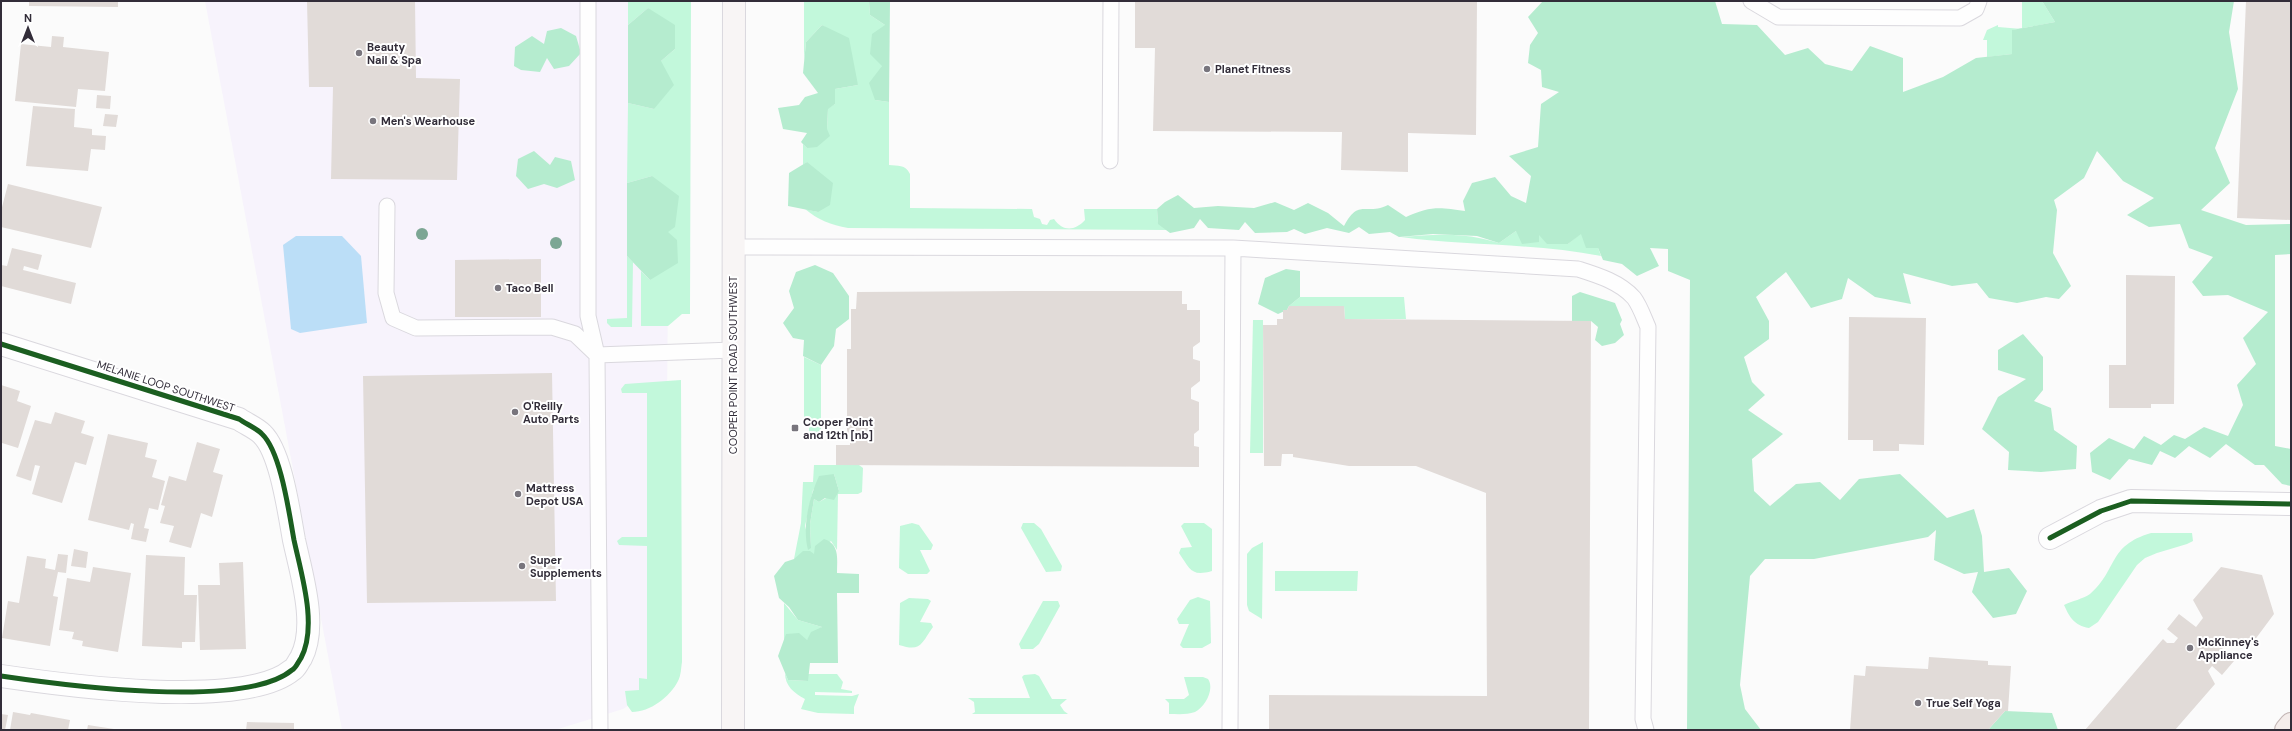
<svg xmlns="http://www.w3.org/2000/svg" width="2292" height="731" font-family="'DM Sans',sans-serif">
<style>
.built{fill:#f7f3fc}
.green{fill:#c2f8db;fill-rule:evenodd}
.forest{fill:#b5eccf}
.water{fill:#bbdef7}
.building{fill:#e1dbd8}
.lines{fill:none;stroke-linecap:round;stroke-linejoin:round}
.service-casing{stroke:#dad8de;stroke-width:17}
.minor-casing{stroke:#dad8de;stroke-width:24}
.secondary-casing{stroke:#dad8de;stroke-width:24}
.primary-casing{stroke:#c4b7b6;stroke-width:24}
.service{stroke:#fefefe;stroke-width:15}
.minor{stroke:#fefefe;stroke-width:22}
.secondary{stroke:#f8f5f5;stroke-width:22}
.primary{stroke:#f4edeb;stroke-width:22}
.cycleway-casing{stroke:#fff;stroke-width:8}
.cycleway{stroke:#1b5e20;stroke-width:5}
.tree{fill:#7ca694}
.poi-dot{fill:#78757d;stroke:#fff;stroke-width:1.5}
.labels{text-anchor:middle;stroke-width:4;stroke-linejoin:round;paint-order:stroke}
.poi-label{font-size:11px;font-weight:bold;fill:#322d39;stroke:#fff;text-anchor:start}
.street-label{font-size:11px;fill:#322d39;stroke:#fff}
</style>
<rect width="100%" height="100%" fill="#fbfbfb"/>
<path class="built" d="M205 1H670L665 683 623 709 555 730H342Z"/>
<path class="green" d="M628 1H691L690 314H682L668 326H641V271L650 280 668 232 652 176 627 183 628 103 654 109 661 61 675 49 648 8 628 25Z
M804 1H869L870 15 885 25 882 66 875 100 889 102V165C898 166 905 164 910 174V208L1032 209 1034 217 1040 219 1042 224 1047 225 1050 220 1054 219C1063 232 1075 231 1085 220L1084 209H1157L1158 223 1167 230 848 228C831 225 818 220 805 209L818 212 807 162 803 165V144L807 148 827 129 828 108 835 104V89L858 85 828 29 822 25 806 42 804 61Z
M2022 1H2042L2055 22 2013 30 2012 54 1987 57V40H1983L1987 30 1998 25V27L2022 29Z
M1516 231 1539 234 1568 244 1581 233 1598 248 1601 256C1535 243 1467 246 1401 237 1435 234 1466 232 1499 243Z
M627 256 633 262 632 327H611L607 323V319L627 318Z
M1300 297H1404L1406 319H1345L1344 306H1289Z
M1253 320H1263V453H1250Z
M804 357 821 365V437L809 436V420H804Z
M681 380 682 662C681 668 681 676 678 681 670 697 650 712 632 712L627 705 625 691 639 690V678L647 679V546L619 545 617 541 622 537H647V393H622L621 389 625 384Z
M814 465H859L863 468 862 492 858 494H838L837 550 831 541 814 555 794 559 801 523 803 482H813ZM834 474 839 491 819 502 814 499 810 524 811 548 805 526 813 490Z
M912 523 919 525 933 545 931 550H920L930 571 927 574H908L899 568 900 526Z
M1023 523H1034L1041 529 1062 566 1061 571 1046 572 1021 528Z
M1184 523H1204L1212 529V571C1191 577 1190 569 1179 553L1181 548 1192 547 1181 526Z
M2151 533H2192L2193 541 2187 544 2157 553 2145 558 2137 565 2098 622 2089 628C2074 625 2070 618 2064 605 2072 601 2083 599 2090 594 2118 570 2107 546 2151 533Z
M1263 542 1262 619 1249 611 1247 605V554L1252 548Z
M1275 571H1358L1357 591H1275Z
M1198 597 1210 601 1211 643 1202 648H1183L1180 645 1189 624H1179L1177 619 1190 600Z
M909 598 928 599 931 601 920 622 931 623 933 627C921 644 921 652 899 645L900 603Z
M1043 601H1058L1060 606 1039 644 1033 649H1021L1019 644Z
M784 603 798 620 822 627 807 640 784 641Z
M785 673 788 680 807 681 808 674H837L843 682 841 689 852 691V693L815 692V695L852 696 859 694 854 707V714L818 713 801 709 805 699C794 693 785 686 785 673Z
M1035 674 1039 676 1052 699H1067L1060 705 1064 711 1068 714H972L975 712 974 702 968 698H1030L1022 677 1024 675Z
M1184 677H1203L1208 679C1215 689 1205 707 1195 712 1187 715 1177 714 1169 714V703L1165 699H1184L1189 695Z"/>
<path class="forest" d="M869 1H890L889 102 875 100 869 83 882 66 870 54 872 34 885 25 870 15Z
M1543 1H1715L1722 24 1757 25 1785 55 1808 48 1825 64 1852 71 1870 46 1903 58V92L1943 77 1976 58 2012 54V30L2055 22 2042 1H2234L2229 32 2238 89 2215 148 2230 183 2201 210 2246 225 2291 224V254L2275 255V446L2291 449V486L2282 484 2264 465H2255L2226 444 2210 458 2189 446 2175 458 2160 451 2152 465 2129 459 2110 480 2092 472 2090 453 2109 438 2134 449 2144 436 2161 445 2174 435 2185 439 2204 427 2228 436 2243 405 2237 385 2256 364 2243 338 2268 312 2228 295 2203 296 2192 282 2213 257 2189 248 2180 224 2149 227 2127 215 2154 198 2123 181 2097 151 2084 178 2054 200 2057 210 2053 253 2071 286 2059 299 2046 297 2017 303 1989 298 1977 283 1952 286 1903 273 1911 304 1875 297 1848 278 1842 299 1811 308 1786 272 1756 297 1769 321V339L1744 357 1752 382 1765 395 1748 410 1783 434 1752 459 1754 491 1770 506 1796 484 1820 482 1840 500 1859 479 1900 474 1947 518 1974 509 1982 536 1984 572 2009 568 2027 591 2016 614 1993 618 1972 592 1978 572 1964 574 1934 560 1936 530 1928 537 1814 559H1765L1750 576 1740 685 1745 709 1761 730H1687L1690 280 1668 271V249L1650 248 1659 266 1637 276 1622 264 1603 260 1598 248H1586L1581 234 1568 244H1547L1539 235V242L1522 244 1516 231 1499 243 1477 236 1433 234 1399 237 1390 232 1369 234 1359 227 1349 233 1327 228 1305 234 1294 229 1287 232 1255 233 1245 222 1239 230 1208 228 1200 219 1194 228 1170 233 1158 224 1157 209 1165 202 1178 195 1194 208 1218 206 1254 208 1275 202 1294 210 1308 203 1328 213 1344 226C1359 198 1365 216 1388 205L1406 217C1430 206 1439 207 1465 211L1463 201 1472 183 1495 177 1511 196 1526 203 1531 176 1509 156 1538 147 1541 104 1559 92 1542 87 1541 70 1528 63 1530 45 1538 33 1528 17Z
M648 8 675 25V49L661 61 674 85 654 109 628 103V25Z
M822 25 849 38 858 85 835 89V104L828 109 827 129 830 136 817 147 807 148 801 142 807 133 783 129 778 108 799 105 805 97 818 93 803 73 806 42Z
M561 28 576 36 581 53 569 66 554 69 547 58 540 72 521 70 514 66 515 47 532 36 544 44 547 31Z
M534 151 550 165 555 157 571 161 575 180 557 188 544 184 528 189 516 176 518 159Z
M807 162 833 183 830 205 818 212 788 206 789 173Z
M652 176 679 196 675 227 668 232 677 240 678 263 650 280 627 256V183Z
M815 265 833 273 849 296V319L836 329 834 346 821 365 803 356 804 340 793 338 783 323 794 308 789 291 796 272Z
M1286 269 1300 271V297L1289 306 1287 310 1278 314 1258 304 1265 278Z
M1580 292 1615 303 1622 320 1620 324 1624 335 1615 343 1602 346 1595 340 1598 327 1591 321H1572V296Z
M2023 334 2043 357V390L2034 401 2051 408 2054 430 2077 446 2076 469 2041 472 2008 470 2009 452 1982 429 1998 397 2026 379 1998 370V350Z
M834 474 839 491 834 500 825 498 819 502 814 499 810 524 811 548 808 550C802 526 809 498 819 476Z
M824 539C840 544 837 559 837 573L859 574V593H837L838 663H810L808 681 788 680 778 656 786 634 799 633 807 640 811 632 822 627 798 620 789 607 779 598 774 576 785 562 794 559 803 551H810L814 554 815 546Z
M2005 711 2052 713 2058 730H1988Z"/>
<path class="water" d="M296 236H342L361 256 367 323 300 333 291 329 283 245Z"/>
<path class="building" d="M29 1H118V7L29 6Z
M307 1H415L416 78 460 79 457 180 331 179 333 87H309Z
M1135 1H1477L1476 135 1408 133V172L1341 170 1342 132 1153 131 1155 48H1135Z
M2246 1H2291V220L2237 218Z
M52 36 64 37 63 47 109 52 105 91 78 89 76 107 15 101 21 44 51 47Z
M97 95 111 96 110 109 96 108Z
M33 106 75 109 74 127 92 129V135L106 136 105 150 91 149 88 171 26 166Z
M105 114 118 115 116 127 103 126Z
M8 184 102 207 91 248 1 227V211Z
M12 248 42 255 38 270 24 266 23 270 76 283 71 304 1 286V265L7 266Z
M541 259V317H455V260Z
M2126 275 2175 276 2174 404H2151V408H2109V365H2126Z
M1025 291H1182V304H1187V310H1200V342L1193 347V359L1200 361V381L1191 388V399L1199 402V430L1194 434V446L1199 447V467L836 465V445H850V439H847V349H851V309H856L857 292Z
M1289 306H1344L1345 319 1591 321 1589 730H1269V695L1487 696 1486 493 1416 466H1349L1293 457V454H1282L1281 466H1264L1263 325H1277V319H1283V310H1287Z
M1849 317 1926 318 1924 445 1899 444V451H1873V440H1848Z
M552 373 556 601 367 603 363 376Z
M1 385 20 391 17 401 31 406 18 448 2 443 1 446Z
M55 412 85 421 81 433 94 437 86 465 75 462 62 503 32 494 40 466 35 465 31 481 16 476 35 420 51 424Z
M108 434 148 443 145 457 157 460 152 477 165 481 158 510 149 508 144 528 149 529 146 542 131 539 134 524 131 523 129 530 88 520Z
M197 442 220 449 213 472 223 475 212 517 201 513 191 548 169 542 174 526 160 523 165 506 161 505 169 476 186 481Z
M74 549 88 552 86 568 71 566Z
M58 554 68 555 66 573 58 572 53 596 58 597 50 646 2 638 8 601 19 603 27 556 46 559 45 568 55 570Z
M146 555 185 557 184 595H197L195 642H182V648L142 646Z
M243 562 246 649 200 650 198 585H220L219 563Z
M93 567 131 573 118 652 82 646 83 641 72 639 74 632 59 630 67 578 90 582Z
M2221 567 2262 575 2274 614 2251 645 2231 639 2221 650 2234 661 2222 675 2212 666 2208 671 2215 684 2175 730H2085L2163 639 2167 643H2174L2178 638 2167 629 2179 614 2196 627 2203 618 2193 600Z
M1929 657 1988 661V665L2011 666 2008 711H2005L1988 730H1850L1854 675 1865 676 1866 666 1928 669Z
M13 712 30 715 31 713 70 720 68 730H10Z
M1 714 8 715 5 730H1Z
M247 722 294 723V730H246Z
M88 725 114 729V730H87Z"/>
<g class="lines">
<g class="service-casing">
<path id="service" d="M588 1V316L597 355 600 730
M1751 1 1778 17 1960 18 1976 9 1979 1
M1110 161 1111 1
M387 206 386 293 393 318 416 328 552 327 575 334 597 355 733 350
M733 247 1233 248 1578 269C1597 275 1620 282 1634 298 1640 306 1644 318 1648 327L1643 719 1646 730
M1230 730 1233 248"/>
</g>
<g class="minor-casing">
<path id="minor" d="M1 344 239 419C246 424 256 428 262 434 281 452 289 513 294 540 301 573 318 626 301 658 298 662 296 668 292 670 244 710 62 685 1 676
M2050 538 2101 511 2131 501 2291 504"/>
</g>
<g class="secondary-casing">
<path id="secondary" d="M733 730 734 1"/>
</g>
<g class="primary-casing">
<path id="primary" d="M2286 730 2291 724"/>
</g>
<use href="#service" class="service"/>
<use href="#minor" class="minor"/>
<use href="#secondary" class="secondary"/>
<use href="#primary" class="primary"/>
<g class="cycleway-casing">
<path id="cycleway" d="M1 344 239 419C246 424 256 428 262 434 281 452 289 513 294 540 301 573 318 626 301 658 298 662 296 668 292 670 244 710 62 685 1 676
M2050 538 2101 511 2131 501 2291 504"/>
</g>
<use href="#cycleway" class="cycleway"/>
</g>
<g class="tree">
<circle cx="422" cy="234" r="6"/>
<circle cx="556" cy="243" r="6"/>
</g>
<g class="poi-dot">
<circle cx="359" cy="53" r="4"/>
<circle cx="1207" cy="69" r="4"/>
<circle cx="373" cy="121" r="4"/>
<circle cx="498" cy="288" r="4"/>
<circle cx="515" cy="412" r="4"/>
<rect x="791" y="424" width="8" height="8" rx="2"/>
<circle cx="518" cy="494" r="4"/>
<circle cx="522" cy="566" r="4"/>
<circle cx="2190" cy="648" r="4"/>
<circle cx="1918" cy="703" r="4"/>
</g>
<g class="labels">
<g class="poi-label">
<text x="367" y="51">Beauty<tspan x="367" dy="13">Nail &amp; Spa</tspan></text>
<text x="1215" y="73">Planet Fitness</text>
<text x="381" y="125">Men's Wearhouse</text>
<text x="506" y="292">Taco Bell</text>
<text x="523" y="410">O'Reilly<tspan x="523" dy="13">Auto Parts</tspan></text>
<text x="803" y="426">Cooper Point<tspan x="803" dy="13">and 12th [nb]</tspan></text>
<text x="526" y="492">Mattress<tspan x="526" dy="13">Depot USA</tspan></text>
<text x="530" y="564">Super<tspan x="530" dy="13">Supplements</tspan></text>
<text x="2198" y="646">McKinney's<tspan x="2198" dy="13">Appliance</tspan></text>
<text x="1926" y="707">True Self Yoga</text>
</g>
<g class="street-label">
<text transform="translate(733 365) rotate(-90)" y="4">COOPER POINT ROAD SOUTHWEST</text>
<text transform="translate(166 386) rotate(18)" y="4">MELANIE LOOP SOUTHWEST</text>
</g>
</g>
<rect width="2292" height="731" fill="none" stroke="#322d39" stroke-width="4"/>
<g transform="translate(28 28)" stroke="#ffffff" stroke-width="3" paint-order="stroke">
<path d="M0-3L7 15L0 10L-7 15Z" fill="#322d39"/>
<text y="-6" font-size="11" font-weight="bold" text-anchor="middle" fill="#322d39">N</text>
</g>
</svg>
